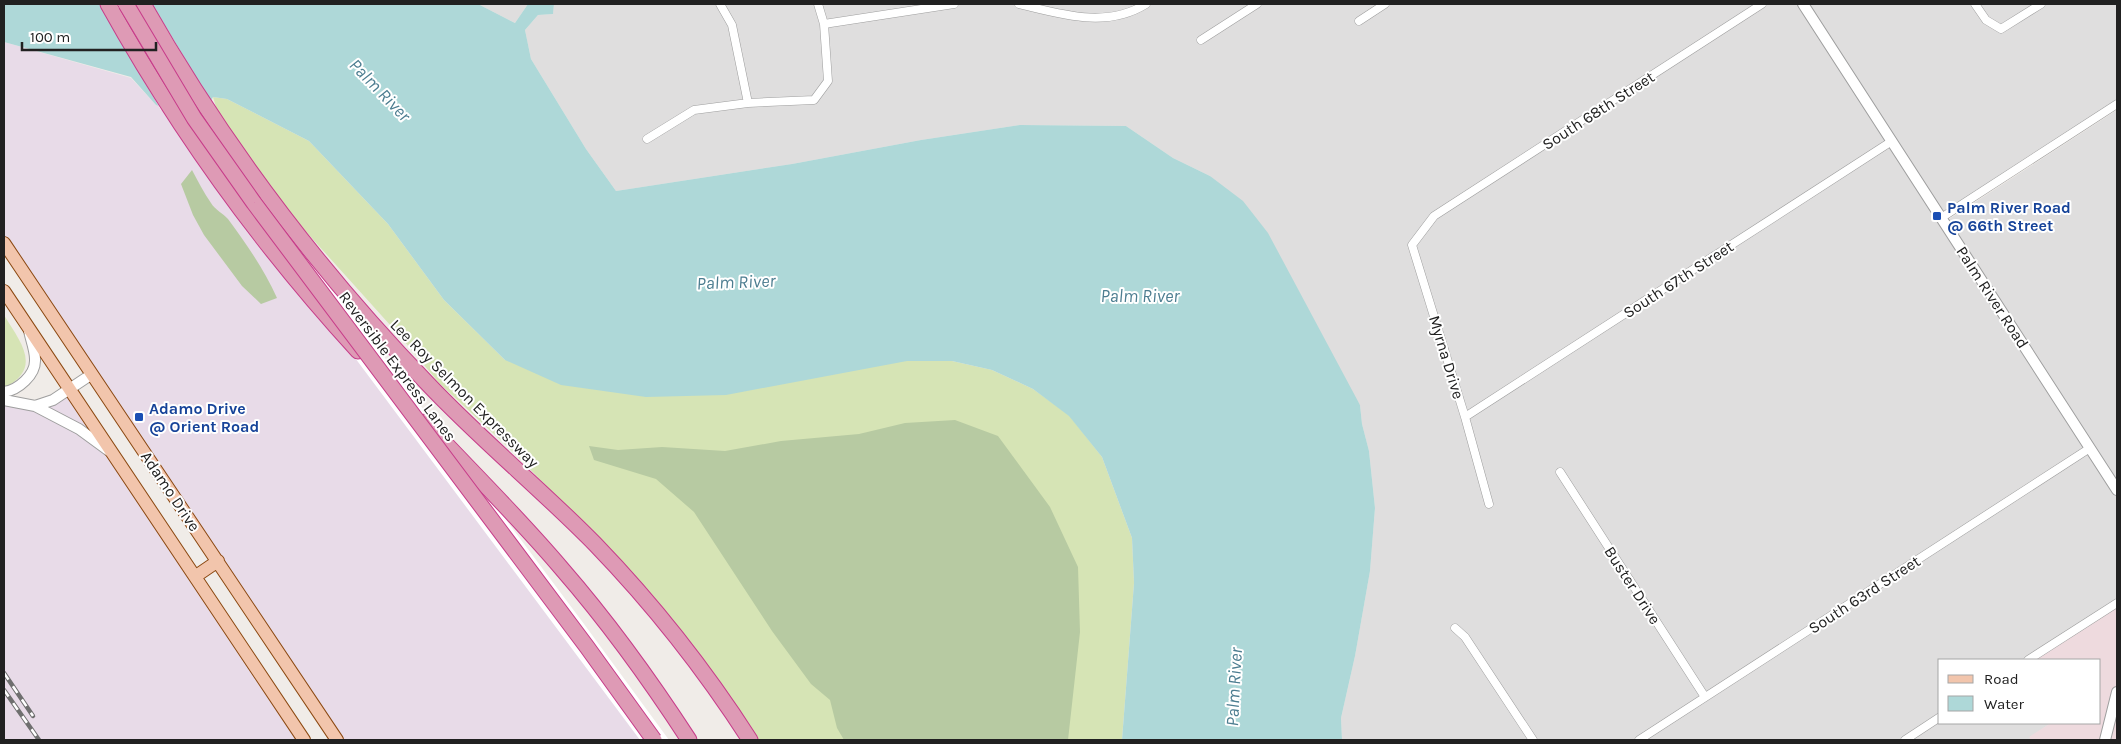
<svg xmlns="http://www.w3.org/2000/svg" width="2121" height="744" font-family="Karla,sans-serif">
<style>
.residential{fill:#dfdede}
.commercial{fill:#eedade}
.industrial{fill:#e8dbe8}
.grass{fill:#d6e4b5}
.forest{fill:#b7caa2}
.water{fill:#aed8d8}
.pier{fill:#fff}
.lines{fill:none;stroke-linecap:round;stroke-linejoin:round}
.minor-casing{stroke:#9e9e9e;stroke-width:9}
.tertiary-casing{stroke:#9e9e9e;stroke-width:12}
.primary-casing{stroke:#8c4912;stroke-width:14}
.motorway-casing{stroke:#c73c8a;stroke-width:17}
.minor{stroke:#fff;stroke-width:8}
.tertiary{stroke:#fff;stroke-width:10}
.primary{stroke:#f2c5ac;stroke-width:12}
.motorway{stroke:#de9ab5;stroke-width:15}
.rail-casing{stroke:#6f6f6f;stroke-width:4.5}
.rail{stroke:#fff;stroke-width:2.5;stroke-dasharray:8;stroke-linecap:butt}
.motorway-bridge-casing{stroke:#c73c8a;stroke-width:17;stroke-linecap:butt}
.motorway-bridge{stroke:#de9ab5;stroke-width:15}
.transit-dot{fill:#1a4fb4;stroke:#fff;stroke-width:2}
.labels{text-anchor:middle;stroke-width:4;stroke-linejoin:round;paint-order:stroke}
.street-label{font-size:16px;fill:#212121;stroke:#fff}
.transit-label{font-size:16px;font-weight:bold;fill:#164399;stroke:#fff;text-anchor:start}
.water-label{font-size:18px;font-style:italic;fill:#4c7d90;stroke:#fff}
</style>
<rect width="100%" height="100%" fill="#f0ece8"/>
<path class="residential" d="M478 4H528L515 23Z
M554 4H1141L1128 10 1098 17 1066 18 1097 22 1136 11 1148 4H1799L2117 493V602L2027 660H1940V723H2051L2030 737 2031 740H1342L1341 718 1355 656 1370 571 1375 508 1369 451 1362 424 1360 405 1210 176 1173 158 1126 126 1020 125 921 140 792 164 616 191 586 149 531 59 525 30 538 15 553 14Z
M1804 4H2117V102L1943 215Z
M2117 110V484L1946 221Z"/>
<path class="commercial" d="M2117 604V688L2104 740H2031L2029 737 2051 723H2100V660H2029Z
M2117 700V740H2108Z"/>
<path class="industrial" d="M4 42 131 78 156 105 170 110 388 386 652 740H336L4 240Z
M68 394 298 740H4V402L40 407Z"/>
<path class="grass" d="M213 97 227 99 309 141 388 224 444 300 505 360 952 361 992 370 1033 389 1069 415 1102 457 1132 538 1134 583 1122 740H742L699 671 577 517 507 446 439 383 400 336 291 215 219 117Z
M4 315C21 343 43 368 4 388Z"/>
<path class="forest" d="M192 170C198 181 204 193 211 203 215 210 223 213 228 219 247 245 264 269 277 298L261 304 242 286 204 235 193 215 181 184Z
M955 420 998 436 1050 507 1078 567 1080 632 1068 740H844L837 728 830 700 811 684 772 631 694 512 656 479 594 460 589 446 618 450 662 447 725 451 781 441 859 434 905 423Z"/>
<path class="water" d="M4 4H478L515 23 528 4H554L553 14 538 15 525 30 531 59 586 149 616 191 792 164 921 140 1020 125 1126 126 1173 158 1210 176 1243 201 1268 233 1360 405 1362 424 1369 451 1375 508 1370 571 1355 656 1341 718 1342 740H1122L1134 583 1132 538 1102 457 1069 416 1033 389 992 370 952 361H907L726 395 646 397 561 385 505 360 444 300 388 224 309 141 227 99 213 97 203 117 179 114 156 105 131 77 4 42Z"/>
<path class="pier" d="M99 4H152L199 82 305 251 584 624 669 740H640L329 323 177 113 161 110Z"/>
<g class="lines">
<g class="minor-casing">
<path id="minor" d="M720 4 732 25 748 103
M1019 4C1061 14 1106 29 1146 4
M1975 4 1986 20 2001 29 2041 4
M1359 21 1385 4
M824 24 954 4
M1201 40 1257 4
M647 139 694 110 748 103 814 100 828 81 824 24 818 4
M1941 218 2117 104
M1465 417 1892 141
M1560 472 1705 697
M1489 504 1465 417 1412 245 1434 216 1762 4
M1455 628 1465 637 1533 740
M2028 660 2117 603
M1639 740 2090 448
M1905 740 1940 717"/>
</g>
<g class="tertiary-casing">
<path id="tertiary" d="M1803 4 2117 490
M4 392C18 390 36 375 35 359 35 350 31 340 29 331
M4 400 35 406 53 400 92 374
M35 406 79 429 109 451
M2105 740 2117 692"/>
</g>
<g class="primary-casing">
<path id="primary" d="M4 243 337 740
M4 291 304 740
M196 576 218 561"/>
</g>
<g class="motorway-casing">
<path id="motorway" d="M108 4C178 130 261 245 358 351
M143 4C222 143 317 269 428 384 481 440 541 489 595 544 653 604 705 670 750 740
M425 422C471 471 519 518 562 569 609 623 650 680 689 740"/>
</g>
<use href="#minor" class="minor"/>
<use href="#tertiary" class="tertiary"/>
<use href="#primary" class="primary"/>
<use href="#motorway" class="motorway"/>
<g class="rail-casing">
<path id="rail" d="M4 673 33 716
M4 690 39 740"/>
</g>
<use href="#rail" class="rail"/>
<g class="motorway-bridge-casing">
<path id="motorway-bridge" d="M126 4 194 118 254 203 587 647 654 740"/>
</g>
<use href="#motorway-bridge" class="motorway-bridge"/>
</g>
<g class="transit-dot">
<rect x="1932" y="211" width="10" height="10" rx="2.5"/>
<rect x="134" y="412" width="10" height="10" rx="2.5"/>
</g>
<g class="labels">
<g class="street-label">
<text transform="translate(1598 110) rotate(-33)" y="6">South 68th Street</text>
<text transform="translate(1678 279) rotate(-33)" y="6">South 67th Street</text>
<text transform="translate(1993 297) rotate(57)" y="6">Palm River Road</text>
<text transform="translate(1447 357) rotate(73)" y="6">Myrna Drive</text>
<text transform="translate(398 366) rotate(53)" y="6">Reversible Express Lanes</text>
<text transform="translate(465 393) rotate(45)" y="6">Lee Roy Selmon Expressway</text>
<text transform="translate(171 491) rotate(56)" y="6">Adamo Drive</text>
<text transform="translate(1633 585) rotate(57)" y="6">Buster Drive</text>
<text transform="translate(1864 594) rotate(-33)" y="6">South 63rd Street</text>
</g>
<g class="transit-label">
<text x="1947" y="213">Palm River Road<tspan x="1947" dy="18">@ 66th Street</tspan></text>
<text x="149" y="414">Adamo Drive<tspan x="149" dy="18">@ Orient Road</tspan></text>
</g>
<g class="water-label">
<text transform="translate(380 90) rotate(46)" y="6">Palm River</text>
<text transform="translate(736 282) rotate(-2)" y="6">Palm River</text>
<text x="1140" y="302">Palm River</text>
<text transform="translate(1234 687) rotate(-87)" y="6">Palm River</text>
</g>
</g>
<rect width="2121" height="744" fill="none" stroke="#212121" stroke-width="10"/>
<rect x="1938" y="659" width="162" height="65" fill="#ffffff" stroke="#a6a6a6"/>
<rect x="1948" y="675" width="25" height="8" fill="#f2c5ac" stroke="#a6a6a6"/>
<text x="1984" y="684" font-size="15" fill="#212121">Road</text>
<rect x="1948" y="696" width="25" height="15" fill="#aed8d8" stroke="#a6a6a6"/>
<text x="1984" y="709" font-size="15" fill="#212121">Water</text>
<path d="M22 42v8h134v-8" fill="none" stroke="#212121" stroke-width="2.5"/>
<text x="30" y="42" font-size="15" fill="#212121" stroke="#ffffff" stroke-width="4" paint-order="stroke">100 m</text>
</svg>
